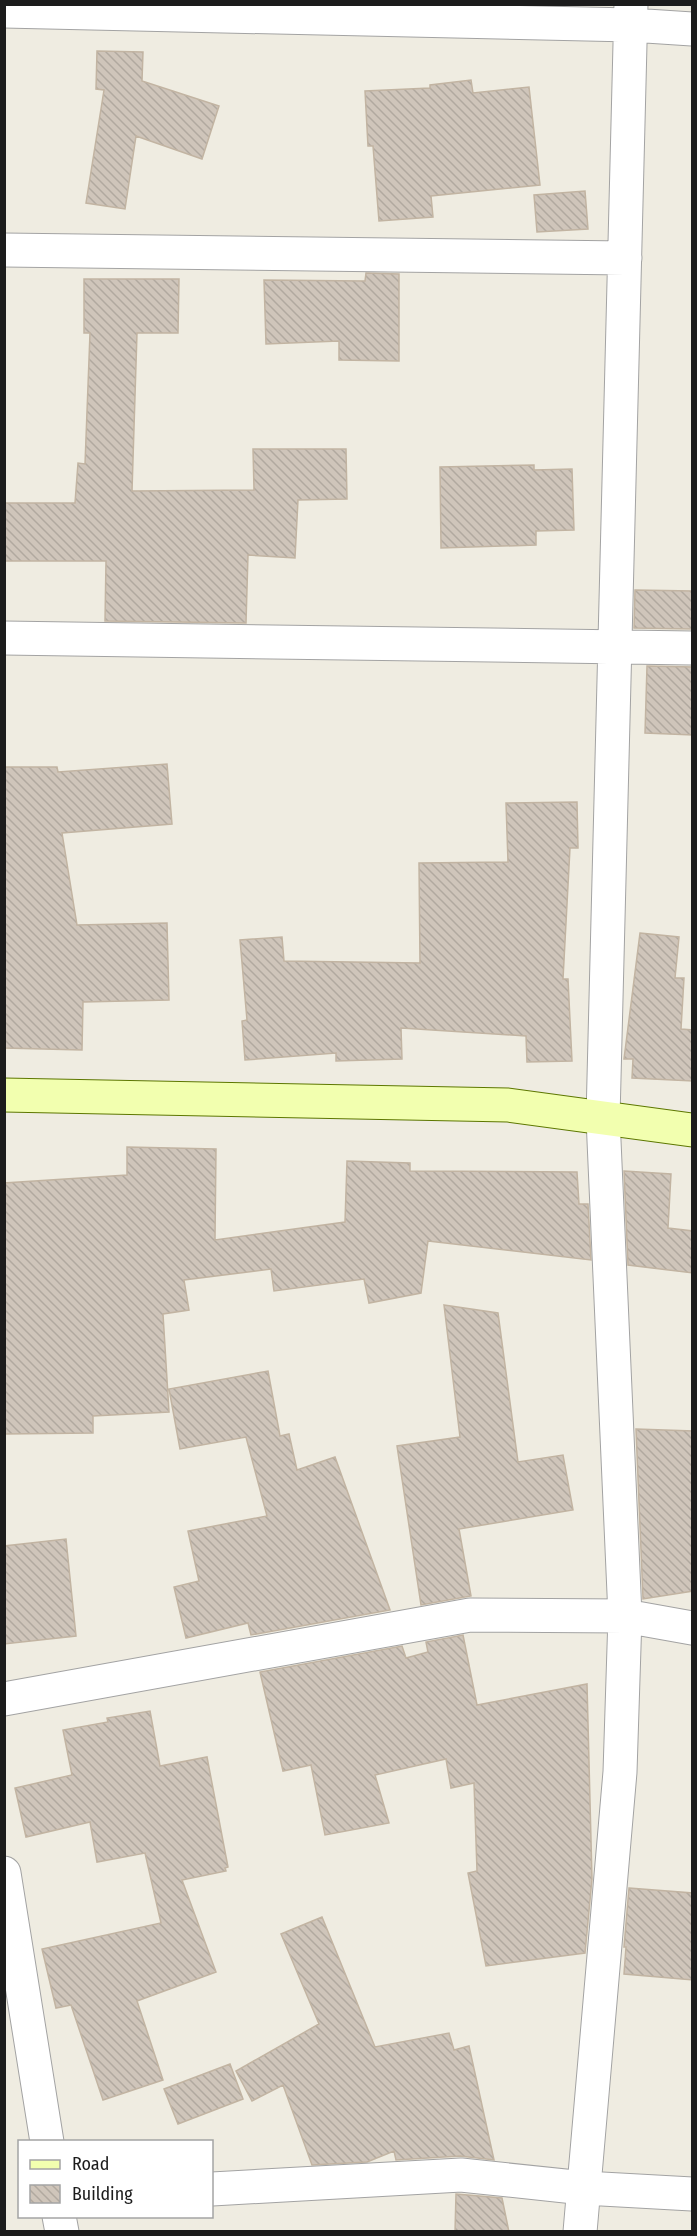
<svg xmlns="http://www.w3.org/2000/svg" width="697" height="2236" font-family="'Fira Sans Condensed',sans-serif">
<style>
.building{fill:url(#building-back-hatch);stroke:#c2b4a2;stroke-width:1.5}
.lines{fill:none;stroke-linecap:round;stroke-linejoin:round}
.street-casing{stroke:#a3a3a3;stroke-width:35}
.secondary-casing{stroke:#5d7700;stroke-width:35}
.street{stroke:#fff;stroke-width:33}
.secondary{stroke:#f2ffaf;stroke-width:33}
</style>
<defs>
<pattern id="building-back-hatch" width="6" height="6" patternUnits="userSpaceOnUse" patternTransform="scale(1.5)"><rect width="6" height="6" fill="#cfc5ba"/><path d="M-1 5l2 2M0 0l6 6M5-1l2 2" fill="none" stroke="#b1a99f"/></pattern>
</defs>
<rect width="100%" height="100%" fill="#efece1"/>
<path class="building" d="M97 51 143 52 142 81 219 106 202 159 136 136 125 209 86 203 104 90 96 89Z
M471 80 473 93 529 87 540 185 431 196 433 217 379 221 373 146H368L365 91 430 88V85Z
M585 191 588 229 537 232 534 195Z
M366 273 399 274V361L339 360V341L266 344 264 280 365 281Z
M84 279H179L178 333H137L132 491 254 490 253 449H346L347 499 298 500 295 558 248 555 246 623 105 621 106 561H4V503H75L78 463 85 464 90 333H84Z
M534 465V470L572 469 574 530 536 531V545L441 548 440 467Z
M635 590 693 591V629L634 628Z
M647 666 693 667V735L645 733Z
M167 764 172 824 62 833 77 925 167 923 169 1000 83 1002 82 1050 4 1048V767H57L58 772Z
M577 802 578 848H570L563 979H568L572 1061 527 1062 526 1036 401 1028 402 1059 336 1061V1053L245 1060 242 1021 247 1020 240 940 282 937 284 961 420 963 419 863 508 862 506 803Z
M640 933 679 937 675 978H684L681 1029 693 1030V1081L632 1078 633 1059H624Z
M127 1147 216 1149 215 1240 345 1222 347 1161 410 1163V1171L577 1172 579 1204H588L591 1260 428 1241 421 1293 369 1303 364 1279 274 1291 271 1269 184 1280 189 1310 163 1314 169 1412 93 1416V1433L4 1434V1183L127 1175Z
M624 1171 671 1174 668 1228 693 1231V1273L628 1265Z
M444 1305 498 1313 518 1462 563 1455 573 1510 459 1529 471 1596 421 1605 397 1446 460 1437Z
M268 1371 280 1436 289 1434 297 1470 335 1457 390 1610 251 1635 248 1623 186 1638 174 1587 199 1581 188 1531 267 1516 246 1437 180 1449 169 1389Z
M636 1429 693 1431V1591L643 1599Z
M66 1539 76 1636 4 1644V1546Z
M463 1635 477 1705 587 1684 592 1879 585 1953 486 1966 468 1873 477 1871 474 1783 451 1788 446 1759 375 1775 389 1823 325 1835 311 1765 283 1771 260 1672 402 1646 406 1658 428 1652 426 1642Z
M150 1711 160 1766 207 1757 228 1867 225 1868 226 1871 182 1880 216 1972 137 2001 163 2080 103 2100 71 2005 56 2008 42 1949 161 1923 145 1853 97 1862 90 1822 26 1837 15 1788 72 1775 63 1730 108 1722 107 1718Z
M629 1888 693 1893V1980L624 1974 626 1947H624Z
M322 1917 375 2047 449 2033 454 2050 469 2046 494 2160 460 2156 396 2160 394 2151 367 2162 312 2165 283 2085 252 2101 236 2071 319 2024 281 1934Z
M230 2064 243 2099 178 2124 164 2089Z
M456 2194 502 2198 509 2232H455Z"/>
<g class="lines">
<g class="street-casing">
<path id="street" d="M4 11 631 25 692 29
M4 250 625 258
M4 638 692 648
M4 1699 470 1615 625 1616 692 1628
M4 1873 47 2142
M212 2189 461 2175 584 2188 692 2194
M59 2216 62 2232
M580 2232 620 1772 625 1616 603 1118 631 4"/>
</g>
<g class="secondary-casing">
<path id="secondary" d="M4 1095 508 1105 692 1130"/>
</g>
<use href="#street" class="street"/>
<use href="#secondary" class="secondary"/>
</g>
<rect width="697" height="2236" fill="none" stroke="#1c1c1c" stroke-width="12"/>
<rect x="18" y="2140" width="195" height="78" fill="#ffffff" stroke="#a4a4a4" stroke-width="1.5"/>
<rect x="30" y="2160" width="30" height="9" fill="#f2ffaf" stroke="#a4a4a4" stroke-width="1.5"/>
<text x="72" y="2170" font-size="18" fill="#1c1c1c">Road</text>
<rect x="30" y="2185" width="30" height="18" fill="url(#building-back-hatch)" stroke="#a4a4a4" stroke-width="1.5"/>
<text x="72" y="2200" font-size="18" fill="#1c1c1c">Building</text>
</svg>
